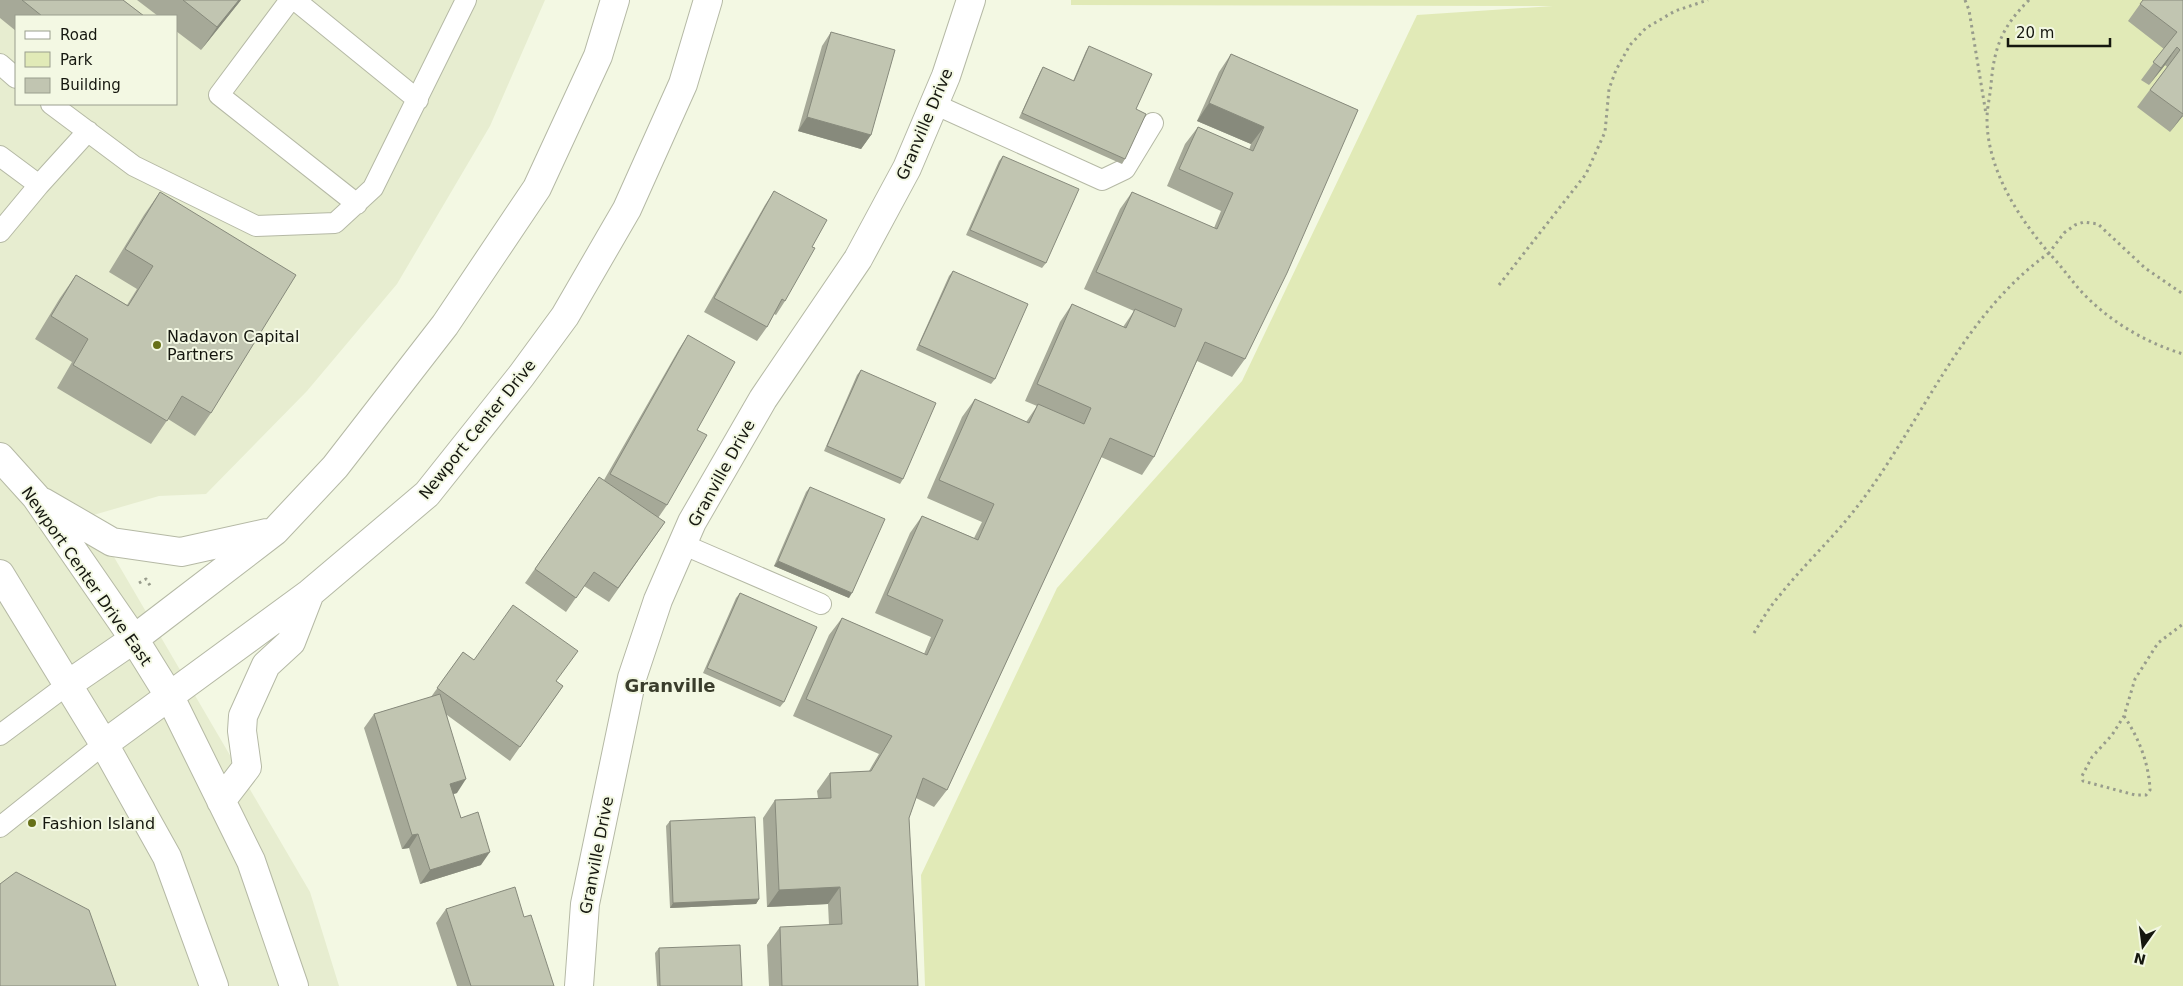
<svg xmlns="http://www.w3.org/2000/svg" width="2183" height="986" font-family="'DejaVu Sans',sans-serif">
<style>
.built{fill:#e7edd0;fill-rule:evenodd}
.green{fill:#e1eab7}
.lines{fill:none;stroke-linecap:round;stroke-linejoin:round}
.service-casing{stroke:#b5b9a5;stroke-width:22}
.minor-casing{stroke:#b5b9a5;stroke-width:30}
.secondary-casing{stroke:#b5b9a5;stroke-width:30}
.path{stroke:#989c8c;stroke-width:3;stroke-dasharray:2.5 4;stroke-linecap:butt}
.service{stroke:#fff;stroke-width:20}
.minor{stroke:#fff;stroke-width:28}
.secondary{stroke:#fff;stroke-width:28}
.wall{fill:#a6a998}
.shaded-wall{fill:#878a7c}
.building{fill:#c1c5b1;stroke:#878a7c}
.poi-dot{fill:#667018;stroke:#f3f8e3;stroke-width:2}
.labels{text-anchor:middle;stroke-width:4;stroke-linejoin:round;paint-order:stroke}
.street-label{font-size:16px;fill:#15170f;stroke:#f3f8e3}
.poi-label{font-size:16px;fill:#15170f;stroke:#f3f8e3;text-anchor:start}
.neighbourhood-label{font-size:18px;font-weight:bold;fill:#3a3d2c;stroke:#f3f8e3}
</style>
<rect width="100%" height="100%" fill="#f3f8e3"/>
<path class="built" d="M0 0H545L490 126 397 284 307 391 206 494 159 496 90 516 310 892 339 986H0ZM16 16H176V104H16Z"/>
<path class="green" d="M1071 0H2183V986H925L921 875 1057 588 1242 381 1417 15 1553 6 1071 5Z"/>
<g class="lines">
<g class="service-casing">
<path id="service" d="M290 0 219 95 357 204
M295 0 418 100
M0 64 16 78
M51 104 134 166 256 226 335 223 373 188 466 0
M934 104 1102 180 1125 169 1153 123
M0 156 39 185 0 232
M39 185 88 131
M682 544 821 604
M0 735 67 685
M0 827 104 744"/>
</g>
<g class="minor-casing">
<path id="minor" d="M579 986 585 904 632 678 658 600 692 522 763 399 858 259 907 168 946 76 971 0"/>
</g>
<g class="secondary-casing">
<path id="secondary" d="M0 457 36 497 134 639 170 697 251 861 294 986
M43 502 112 542 181 552 267 533
M0 574 104 744 167 857 214 986
M67 685 134 639 275 531 335 467 445 325 537 188 598 56 615 0
M104 744 310 593 427 494 521 376 565 316 627 209 683 84 708 0
M221 801 247 767 242 731 243 716 266 665 291 642 310 593"/>
</g>
<path class="path" d="M1965 0 1969 10 1986 114
M2029 0C2002 27 1994 47 1991 85 1990 96 1987 108 1987 119 1987 169 2018 217 2049 253L2064 233 2075 225 2084 222 2098 224 2145 268 2183 294
M1499 285 1586 174 1605 132 1609 89 1616 70 1630 45 1646 28 1675 11 1708 0
M139 583 146 579 151 587
M1754 633C1762 620 1770 606 1780 595 1803 566 1830 541 1853 512 1920 428 1959 317 2049 253 2060 265 2069 277 2079 289 2107 320 2144 342 2183 354
M2124 716C2139 738 2149 764 2150 790L2146 795H2135L2083 781 2082 776 2092 757 2112 735 2124 716 2135 679 2158 643 2183 624"/>
<use href="#service" class="service"/>
<use href="#minor" class="minor"/>
<use href="#secondary" class="secondary"/>
</g>
<path class="wall" d="M0 0H123L144 16H16V31L0 18Z
M137 0H241L201 50 176 31V16H158Z
M2143 0H2183V117H2182L2170 132 2137 107 2167 67 2165 65 2149 85 2141 80 2164 49 2128 21Z
M831 32 871 135 861 149 798 131 822 46Z
M1089 46 1136 109 1125 159 1122 164 1019 118 1040 72 1043 67 1073 81 1086 51Z
M1231 54 1358 110 1245 359 1232 377 1197 361 1154 457 1142 475 1101 457 947 790 934 807 916 798 909 818 918 986H769L767 945 780 927 829 925 828 904 767 907 763 818 775 800 818 798 817 791 830 773 869 771 879 754 793 716 829 635 842 618 924 654 931 637 875 613 910 533 922 516 974 538 982 522 927 498 962 417 975 399 1026 422 1037 406 1025 401 1060 322 1072 304 1123 327 1134 311 1084 289 1120 209 1132 192 1214 228 1221 211 1167 186 1185 144 1198 127 1249 150 1251 144 1197 121 1219 72Z
M1003 156 1046 263 1042 268 966 235 999 161Z
M774 191 812 247 785 301 776 315 774 314 767 327 757 341 704 312 765 205Z
M160 192 211 413 195 436 168 419 151 444 57 388 72 362 35 339 60 298 76 275 127 305 137 289 109 272 144 215Z
M953 271 995 379 991 384 916 350 949 276Z
M688 335 697 430 667 505 658 518 665 522 609 602 584 586 566 612 525 583 599 477 604 480 679 349Z
M861 370 903 479 900 484 824 451 857 375Z
M810 487 849 598 774 566 806 492Z
M740 593 784 702 780 707 703 673 736 598Z
M463 652 474 660 556 681 563 686 510 761 447 715 457 793 453 794 461 818 481 865 420 884 409 848 402 849 364 728 374 714 431 697Z
M670 821 759 899 756 904 670 908 666 826Z
M446 909 524 917 554 986H457L436 923Z
M659 948 742 986H657L655 953Z"/>
<path class="shaded-wall" d="M239 0H241L201 50 217 27Z
M2177 47 2165 65 2149 85 2161 68Z
M1209 103 1264 127 1251 144 1197 121Z
M2183 114 2182 117 2170 132Z
M807 117 871 135 861 149 798 131Z
M778 561 852 593 849 598 774 566Z
M466 779 457 793 440 798 450 784Z
M418 834 409 848 402 849 412 835Z
M490 852 481 865 420 884 430 870Z
M840 887 828 904 767 907 779 890Z
M759 899 756 904 670 908 673 903Z"/>
<path class="building" d="M22 0H123L144 16H42Z
M183 0H239L217 27Z
M2143 0H2183V114L2150 90 2180 50 2177 47 2161 68 2153 62 2177 32 2140 4Z
M831 32 895 50 871 135 807 117Z
M1089 46 1152 74 1136 109 1146 114 1125 159 1022 113 1043 67 1074 81Z
M1231 54 1358 110 1287 273 1245 359 1205 342 1154 457 1110 438 947 790 923 778 909 818 918 986H782L780 927 842 924 840 887 779 890 775 800 831 798 830 773 871 771 892 736 806 699 842 618 927 655 943 620 887 595 922 516 978 540 994 504 939 480 975 399 1029 423 1038 404 1084 424 1091 408 1037 384 1072 304 1126 328 1135 309 1175 327 1182 309 1096 272 1132 192 1217 229 1233 193 1179 169 1198 127 1253 151 1264 127 1209 103Z
M1003 156 1079 189 1046 263 970 230Z
M774 191 827 220 812 247 815 248 785 301 782 299 767 327 714 298Z
M160 192 296 275 211 413 182 396 167 421 73 365 88 339 51 316 76 275 128 306 153 266 125 249Z
M953 271 1028 304 995 379 919 345Z
M688 335 735 362 697 430 707 435 667 505 610 474Z
M861 370 936 403 903 479 827 446Z
M599 477 665 522 618 588 594 572 576 598 535 569Z
M810 487 885 519 852 593 778 561Z
M740 593 817 627 784 702 707 668Z
M513 605 578 651 556 681 563 686 520 747 437 688 463 652 474 660Z
M440 694 466 779 450 784 461 818 478 812 490 852 430 870 418 834 412 835 374 714Z
M755 817 759 899 673 903 670 821Z
M16 872 89 910 116 986H0V884Z
M515 887 524 917 531 915 554 986H471L446 909Z
M740 945 742 986H660L659 948Z"/>
<g class="poi-dot">
<circle cx="157" cy="345" r="5"/>
<circle cx="32" cy="823" r="5"/>
</g>
<g class="labels">
<g class="street-label">
<text transform="translate(924 124) rotate(-67)" y="6">Granville Drive</text>
<text transform="translate(477 429) rotate(-51)" y="6">Newport Center Drive</text>
<text transform="translate(721 473) rotate(-61)" y="6">Granville Drive</text>
<text transform="translate(87 576) rotate(55)" y="6">Newport Center Drive East</text>
<text transform="translate(596 855) rotate(-79)" y="6">Granville Drive</text>
</g>
<g class="poi-label">
<text x="167" y="342">Nadavon Capital<tspan x="167" dy="18">Partners</tspan></text>
<text x="42" y="829">Fashion Island</text>
</g>
<g class="neighbourhood-label">
<text x="670" y="692">Granville</text>
</g>
</g>
<rect x="15" y="15" width="162" height="90" fill="#f3f8e3" stroke="#9a9e8e"/>
<rect x="25" y="31" width="25" height="8" fill="#ffffff" stroke="#9a9e8e"/>
<text x="60" y="40" font-size="15" fill="#15170f">Road</text>
<rect x="25" y="52" width="25" height="15" fill="#e1eab7" stroke="#9a9e8e"/>
<text x="60" y="65" font-size="15" fill="#15170f">Park</text>
<rect x="25" y="78" width="25" height="15" fill="#c1c5b1" stroke="#9a9e8e"/>
<text x="60" y="90" font-size="15" fill="#15170f">Building</text>
<g transform="translate(2143 946) rotate(194)" stroke="#f3f8e3" stroke-width="4" paint-order="stroke">
<path d="M0-4L9 19L0 12L-9 19Z" fill="#15170f"/>
<text y="-8" font-size="14" font-weight="bold" text-anchor="middle" fill="#15170f">N</text>
</g>
<path d="M2008 38v8h102v-8" fill="none" stroke="#15170f" stroke-width="2.5"/>
<text x="2016" y="38" font-size="15" fill="#15170f" stroke="#f3f8e3" stroke-width="4" paint-order="stroke">20 m</text>
</svg>
